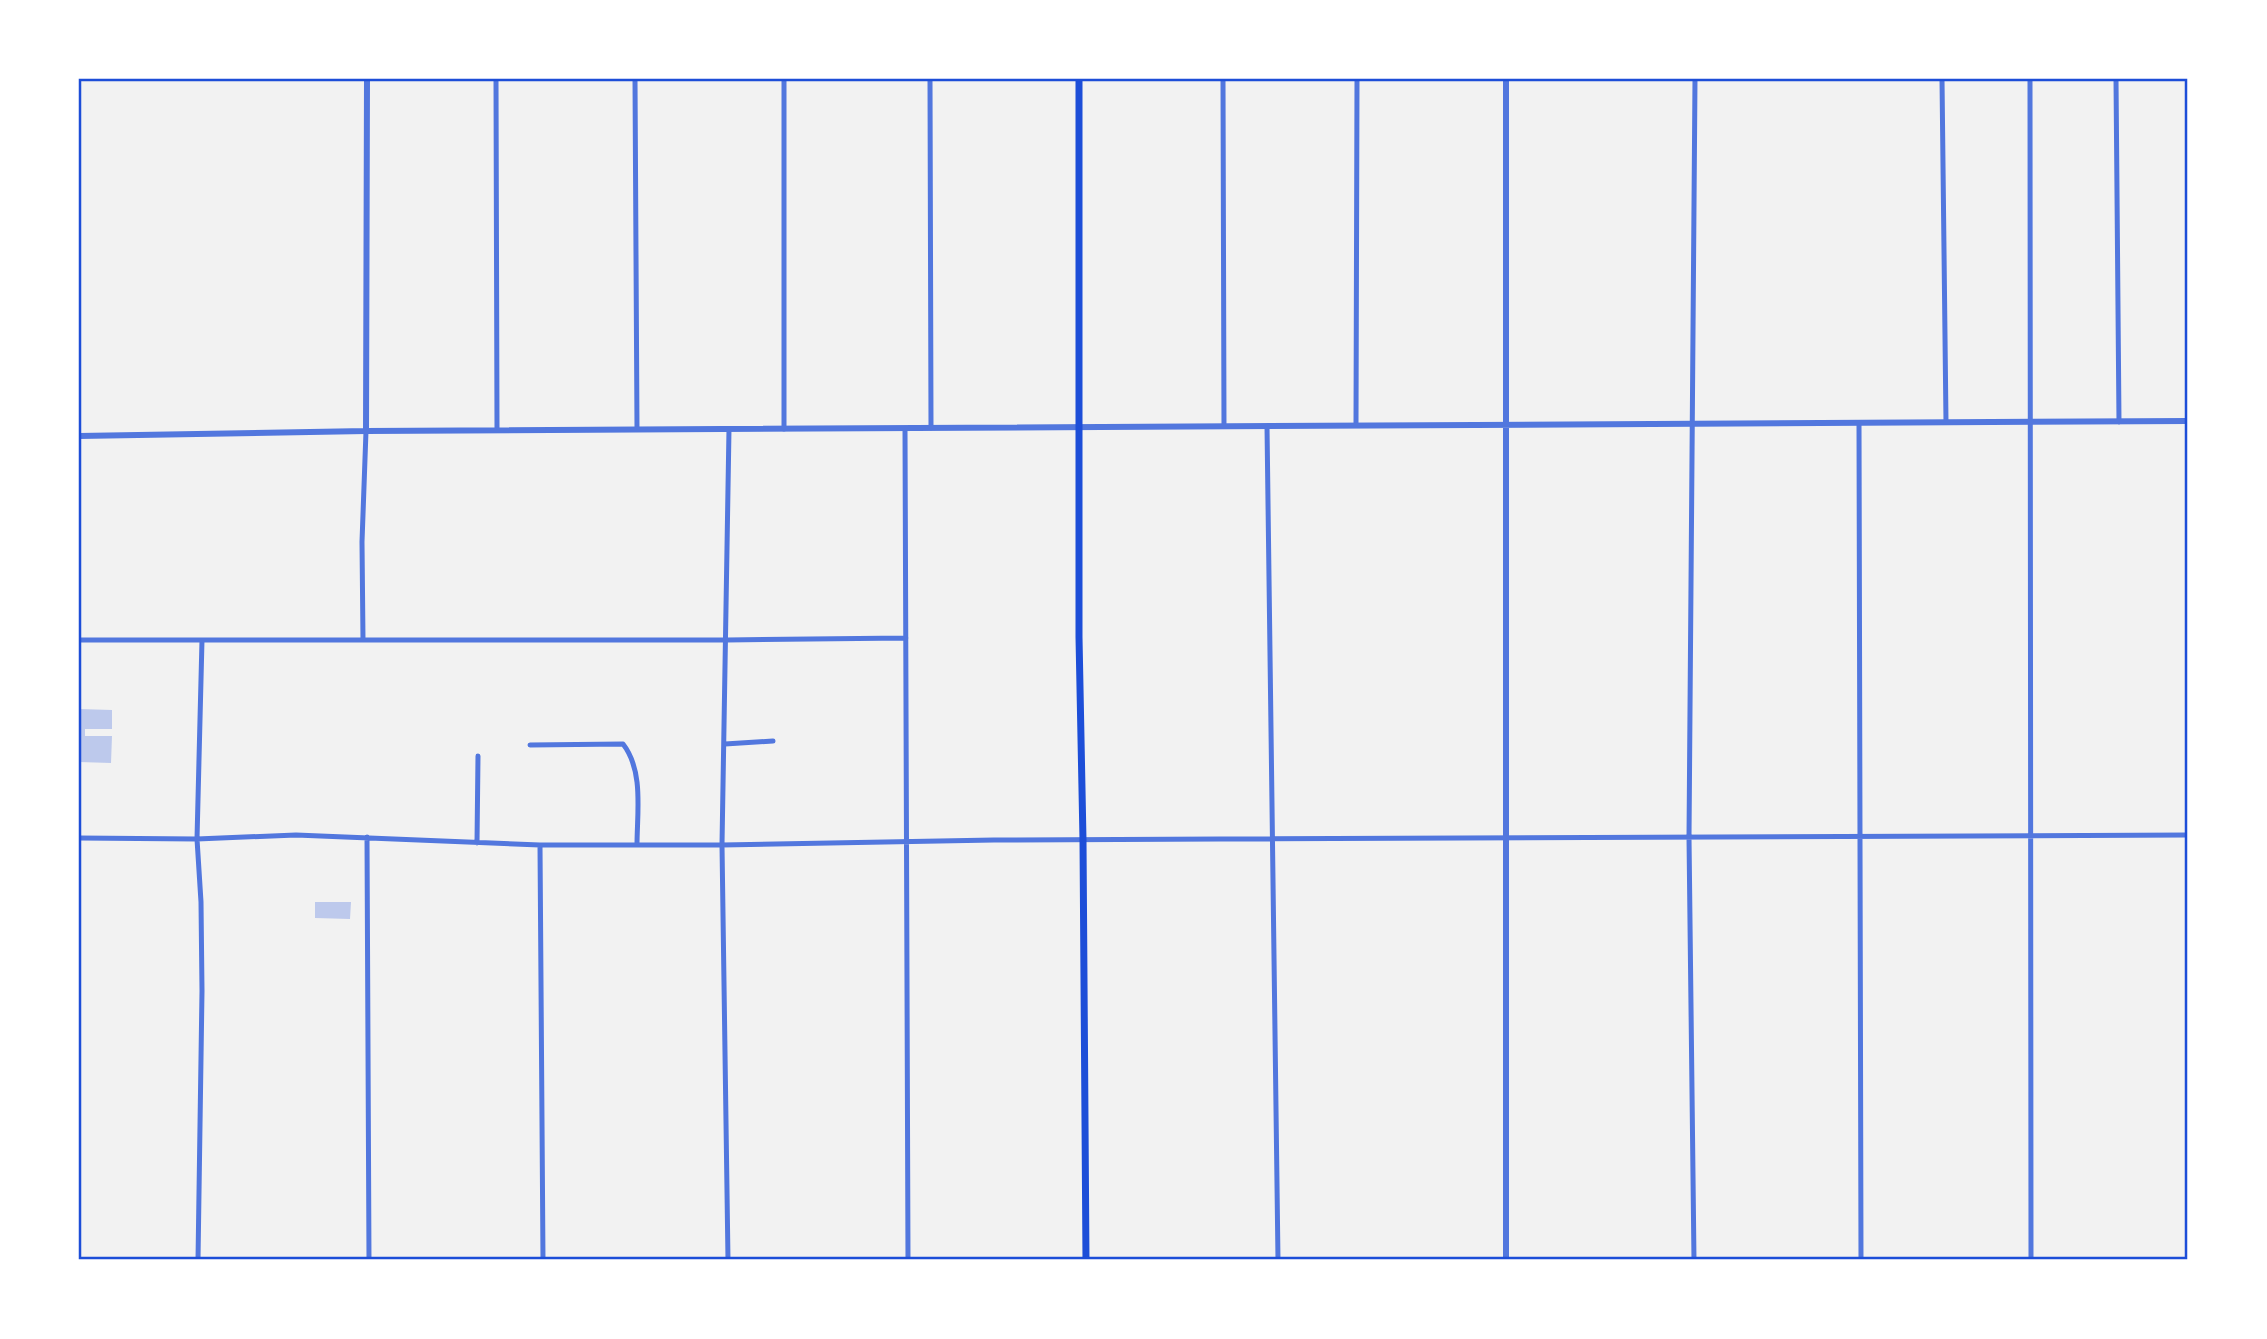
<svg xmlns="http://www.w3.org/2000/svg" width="2267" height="1339" font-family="'Work Sans',sans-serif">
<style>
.building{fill:#bdc9ec}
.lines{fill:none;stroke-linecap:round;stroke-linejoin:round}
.minor{stroke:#5277de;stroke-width:5}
.tertiary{stroke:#5277de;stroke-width:6}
.secondary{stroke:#1d4ed8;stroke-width:7}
.neatline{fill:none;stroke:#1d4ed8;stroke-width:2.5}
</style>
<rect width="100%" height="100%" fill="#f2f2f2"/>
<path class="building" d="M79 709 112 710V729H85V736H112L111 763 79 762Z
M315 902H351L350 919 315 918Z"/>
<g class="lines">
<path class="minor" d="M496 79 497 430
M635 79 637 429
M784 79V429
M930 79 931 428
M1223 79 1224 426
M1942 79 1946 422
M2030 79 2031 1260
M2116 79 2119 422
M1859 423 1861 1260
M1356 425 1357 79
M1267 426 1278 1260
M905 429 908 1260
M79 640H727L906 638
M363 640 362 542 366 431
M725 744 773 741
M530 745 623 744C644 771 637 813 637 845
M367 837 369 1260
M79 838 197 839 296 835 540 845H722L994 840 2188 835
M477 843 478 756
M540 845 543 1260
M198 1260 202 991 201 902 197 839 202 640
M728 1260 722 845 729 429
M1694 1260 1689 837 1695 79"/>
<path class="tertiary" d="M366 431 367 79
M79 436 366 431 2188 421
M1506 1260V79"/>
<path class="secondary" d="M1079 79V637L1083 840 1086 1260"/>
</g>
<rect width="2267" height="1339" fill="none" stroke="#ffffff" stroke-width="161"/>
<rect x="80" y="80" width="2106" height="1178" class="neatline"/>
</svg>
